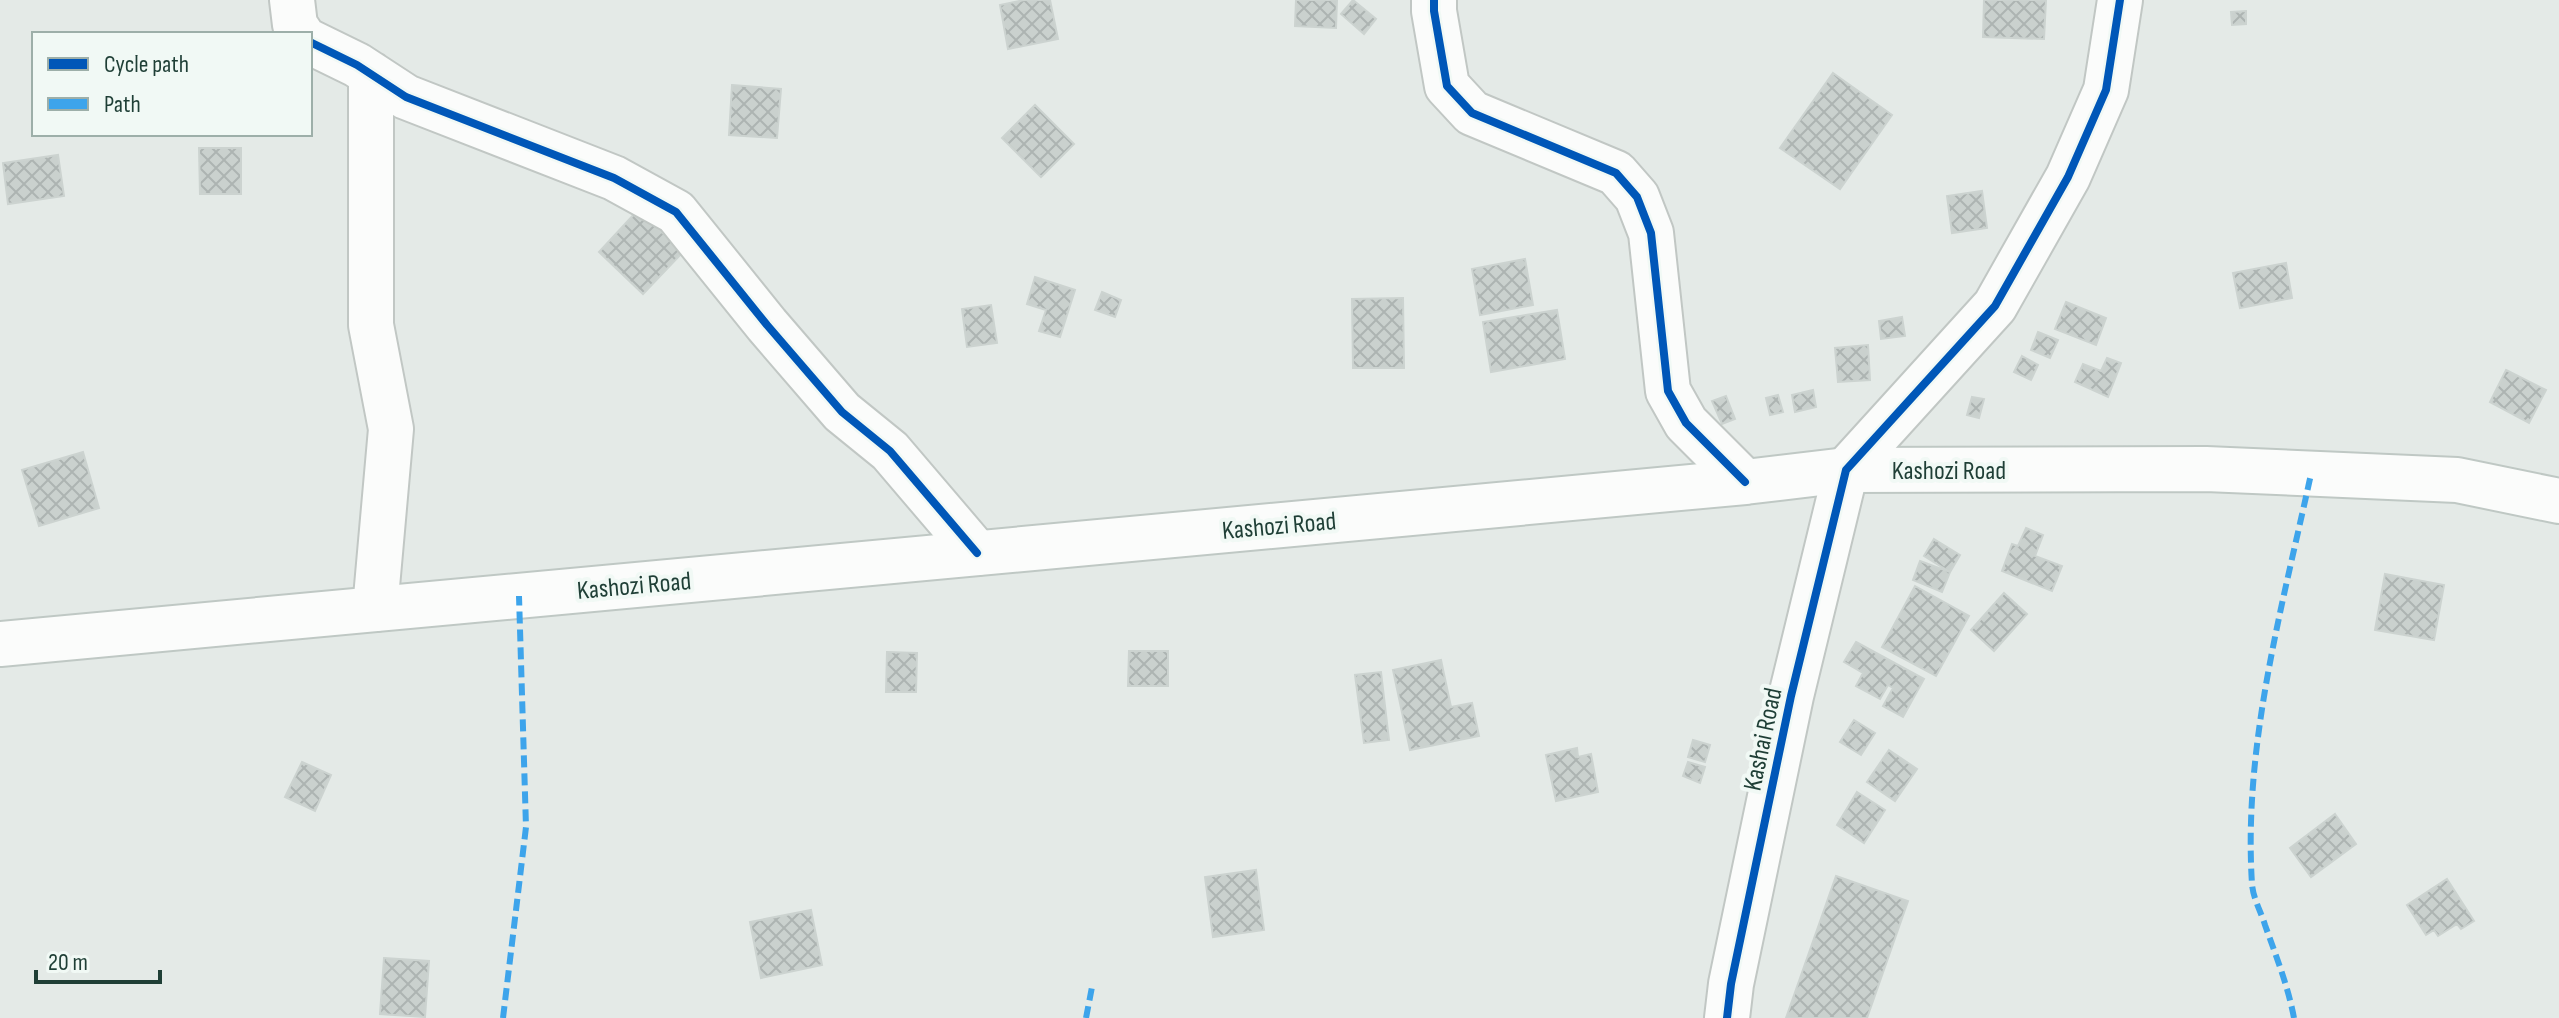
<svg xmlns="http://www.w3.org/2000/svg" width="2559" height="1018" font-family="'Sofia Sans Condensed',sans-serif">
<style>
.building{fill:url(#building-cross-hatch);stroke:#ccd3d0;stroke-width:2}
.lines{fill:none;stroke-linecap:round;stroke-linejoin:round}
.minor-casing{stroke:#c1c7c4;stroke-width:48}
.tertiary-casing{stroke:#c1c7c4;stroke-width:48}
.secondary-casing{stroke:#bfc8c4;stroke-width:48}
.minor{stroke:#fbfcfb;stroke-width:44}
.tertiary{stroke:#fbfcfb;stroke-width:44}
.secondary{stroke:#fbfcfb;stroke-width:44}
.quiet{stroke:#3da4eb;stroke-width:6;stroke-dasharray:12 6;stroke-linecap:butt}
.cycleway-casing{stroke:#f1f9f5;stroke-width:13}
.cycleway{stroke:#0057b8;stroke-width:8}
.labels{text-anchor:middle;stroke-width:8;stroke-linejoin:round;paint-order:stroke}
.street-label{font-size:26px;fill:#1f3f36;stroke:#f1f9f5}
</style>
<defs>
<pattern id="building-cross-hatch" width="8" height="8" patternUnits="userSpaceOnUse" patternTransform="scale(2)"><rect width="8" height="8" fill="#cad1ce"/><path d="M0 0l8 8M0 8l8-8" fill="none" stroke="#adb4b2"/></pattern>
</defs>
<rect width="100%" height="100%" fill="#e4eae7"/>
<path class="building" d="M1024 0H1050L1058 39 1008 49 1000 5Z
M1296 0H1337L1336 28 1295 26Z
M1353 0 1376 19 1364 34 1341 14Z
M1984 0H2046L2044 39 1983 37Z
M2246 11V24L2232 25 2231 12Z
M1833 73 1892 115 1840 189 1780 148Z
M732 85 781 89 777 138 729 135Z
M1035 105 1074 144 1041 177 1002 138Z
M199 148H241V194H200Z
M58 155 64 196 8 204 3 163Z
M1982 191 1987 228 1952 233 1947 196Z
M638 210 683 252 643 294 599 252Z
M1525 259 1533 305 1480 315 1472 269Z
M2286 263 2292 298 2240 308 2233 273Z
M1035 277 1075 290 1060 337 1039 331 1046 310 1027 304Z
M1102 292 1121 300 1115 317 1095 310Z
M1403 298 1404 368H1353L1352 299Z
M2066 302 2106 318 2096 345 2055 329Z
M991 305 997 343 967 347 962 309Z
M1557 310 1565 359 1491 372 1483 322Z
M1902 317 1905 336 1881 339 1879 321Z
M2038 332 2058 340 2050 358 2031 350Z
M1868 345 1870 380 1838 382 1835 348Z
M2022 356 2038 365 2031 380 2014 372Z
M2107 358 2121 363 2108 397 2075 382 2083 364 2101 371Z
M2506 370 2546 390 2529 423 2490 402Z
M1813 390 1816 407 1795 412 1792 395Z
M1778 395 1783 412 1770 415 1766 398Z
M1726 396 1735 419 1722 424 1712 401Z
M1972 397 1984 399 1979 418 1967 415Z
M83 452 99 508 39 526 22 470Z
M2026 528 2043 535 2035 556 2062 566 2052 591 2002 571 2012 544 2018 546Z
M1934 539 1960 555 1950 572 1924 556Z
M1920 561 1950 572 1942 592 1913 580Z
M2385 574 2444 585 2434 640 2375 630Z
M1915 586 1969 616 1936 676 1882 647Z
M2004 593 2027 614 1994 651 1971 630Z
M1856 642 1924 679 1903 717 1883 706 1893 688 1888 685 1880 699 1856 686 1863 673 1844 662Z
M1129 651H1168V686H1128Z
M887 652 917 653 916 692H886Z
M1441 660 1451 707 1472 703 1479 736 1410 750 1393 670Z
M1381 672 1389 740 1364 743 1355 675Z
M1854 720 1875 733 1861 755 1840 742Z
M1693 740 1710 745 1705 762 1688 757Z
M1577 748 1578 757 1591 754 1598 792 1556 801 1546 755Z
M1889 750 1917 769 1895 801 1867 782Z
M302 762 331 775 315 811 285 797Z
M1688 762 1705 767 1700 783 1683 776Z
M1857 792 1885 810 1864 843 1837 825Z
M2335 814 2356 844 2311 877 2290 848Z
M1256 870 1264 930 1213 937 1205 877Z
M1836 876 1908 901 1867 1018H1786Z
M2447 879 2474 921 2461 929 2457 924 2438 936 2434 930 2426 935 2407 905Z
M811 910 822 965 761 978 750 922Z
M384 958 429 961 425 1017 380 1014Z"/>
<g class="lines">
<g class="minor-casing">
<path id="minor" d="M292 0 295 25 301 34
M1434 0V11L1447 86 1472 113 1616 173 1637 197 1651 233 1668 391 1686 423 1745 482
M310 42 357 65 406 97 614 178 676 212 767 325 842 412 890 451 977 553
M371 74V325L391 429 375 609
M1846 470 1995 306 2068 177 2106 90 2120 0"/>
</g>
<g class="tertiary-casing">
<path id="tertiary" d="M1727 1018 1731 984 1791 696 1846 470"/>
</g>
<g class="secondary-casing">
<path id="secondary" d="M0 644 1745 482 1846 470 2206 469 2457 480 2559 501"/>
</g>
<use href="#minor" class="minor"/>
<use href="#tertiary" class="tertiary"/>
<use href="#secondary" class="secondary"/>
<path class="quiet" d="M503 1018 526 827 519 596
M1086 1018 1092 987
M2294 1018C2288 986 2276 956 2265 925 2261 912 2253 898 2252 884 2243 746 2282 608 2311 474"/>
<g class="cycleway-casing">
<path id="cycleway" d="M1434 0V11L1447 86 1472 113 1616 173 1637 197 1651 233 1668 391 1686 423 1745 482
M310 42 357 65 406 97 614 178 676 212 767 325 842 412 890 451 977 553
M1727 1018 1731 984 1791 696 1846 470 1995 306 2068 177 2106 90 2120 0"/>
</g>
<use href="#cycleway" class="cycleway"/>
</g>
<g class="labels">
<g class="street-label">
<text x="1949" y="479">Kashozi Road</text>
<text transform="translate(1279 525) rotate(-5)" y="9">Kashozi Road</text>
<text transform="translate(634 585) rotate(-5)" y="9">Kashozi Road</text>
<text transform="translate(1762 739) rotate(-78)" y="9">Kashai Road</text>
</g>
</g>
<rect x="32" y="32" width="280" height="104" fill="#f1f9f5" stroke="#9dafa9" stroke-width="2"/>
<rect x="48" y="58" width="40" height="12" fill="#0057b8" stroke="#9dafa9" stroke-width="2"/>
<text x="104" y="72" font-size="24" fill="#1f3f36">Cycle path</text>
<rect x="48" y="98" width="40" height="12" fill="#3da4eb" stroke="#9dafa9" stroke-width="2"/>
<text x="104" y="112" font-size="24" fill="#1f3f36">Path</text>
<path d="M36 970v12h124v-12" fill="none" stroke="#1f3f36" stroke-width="4"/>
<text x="48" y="970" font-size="24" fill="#1f3f36" stroke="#f1f9f5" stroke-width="6" paint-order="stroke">20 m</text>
</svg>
